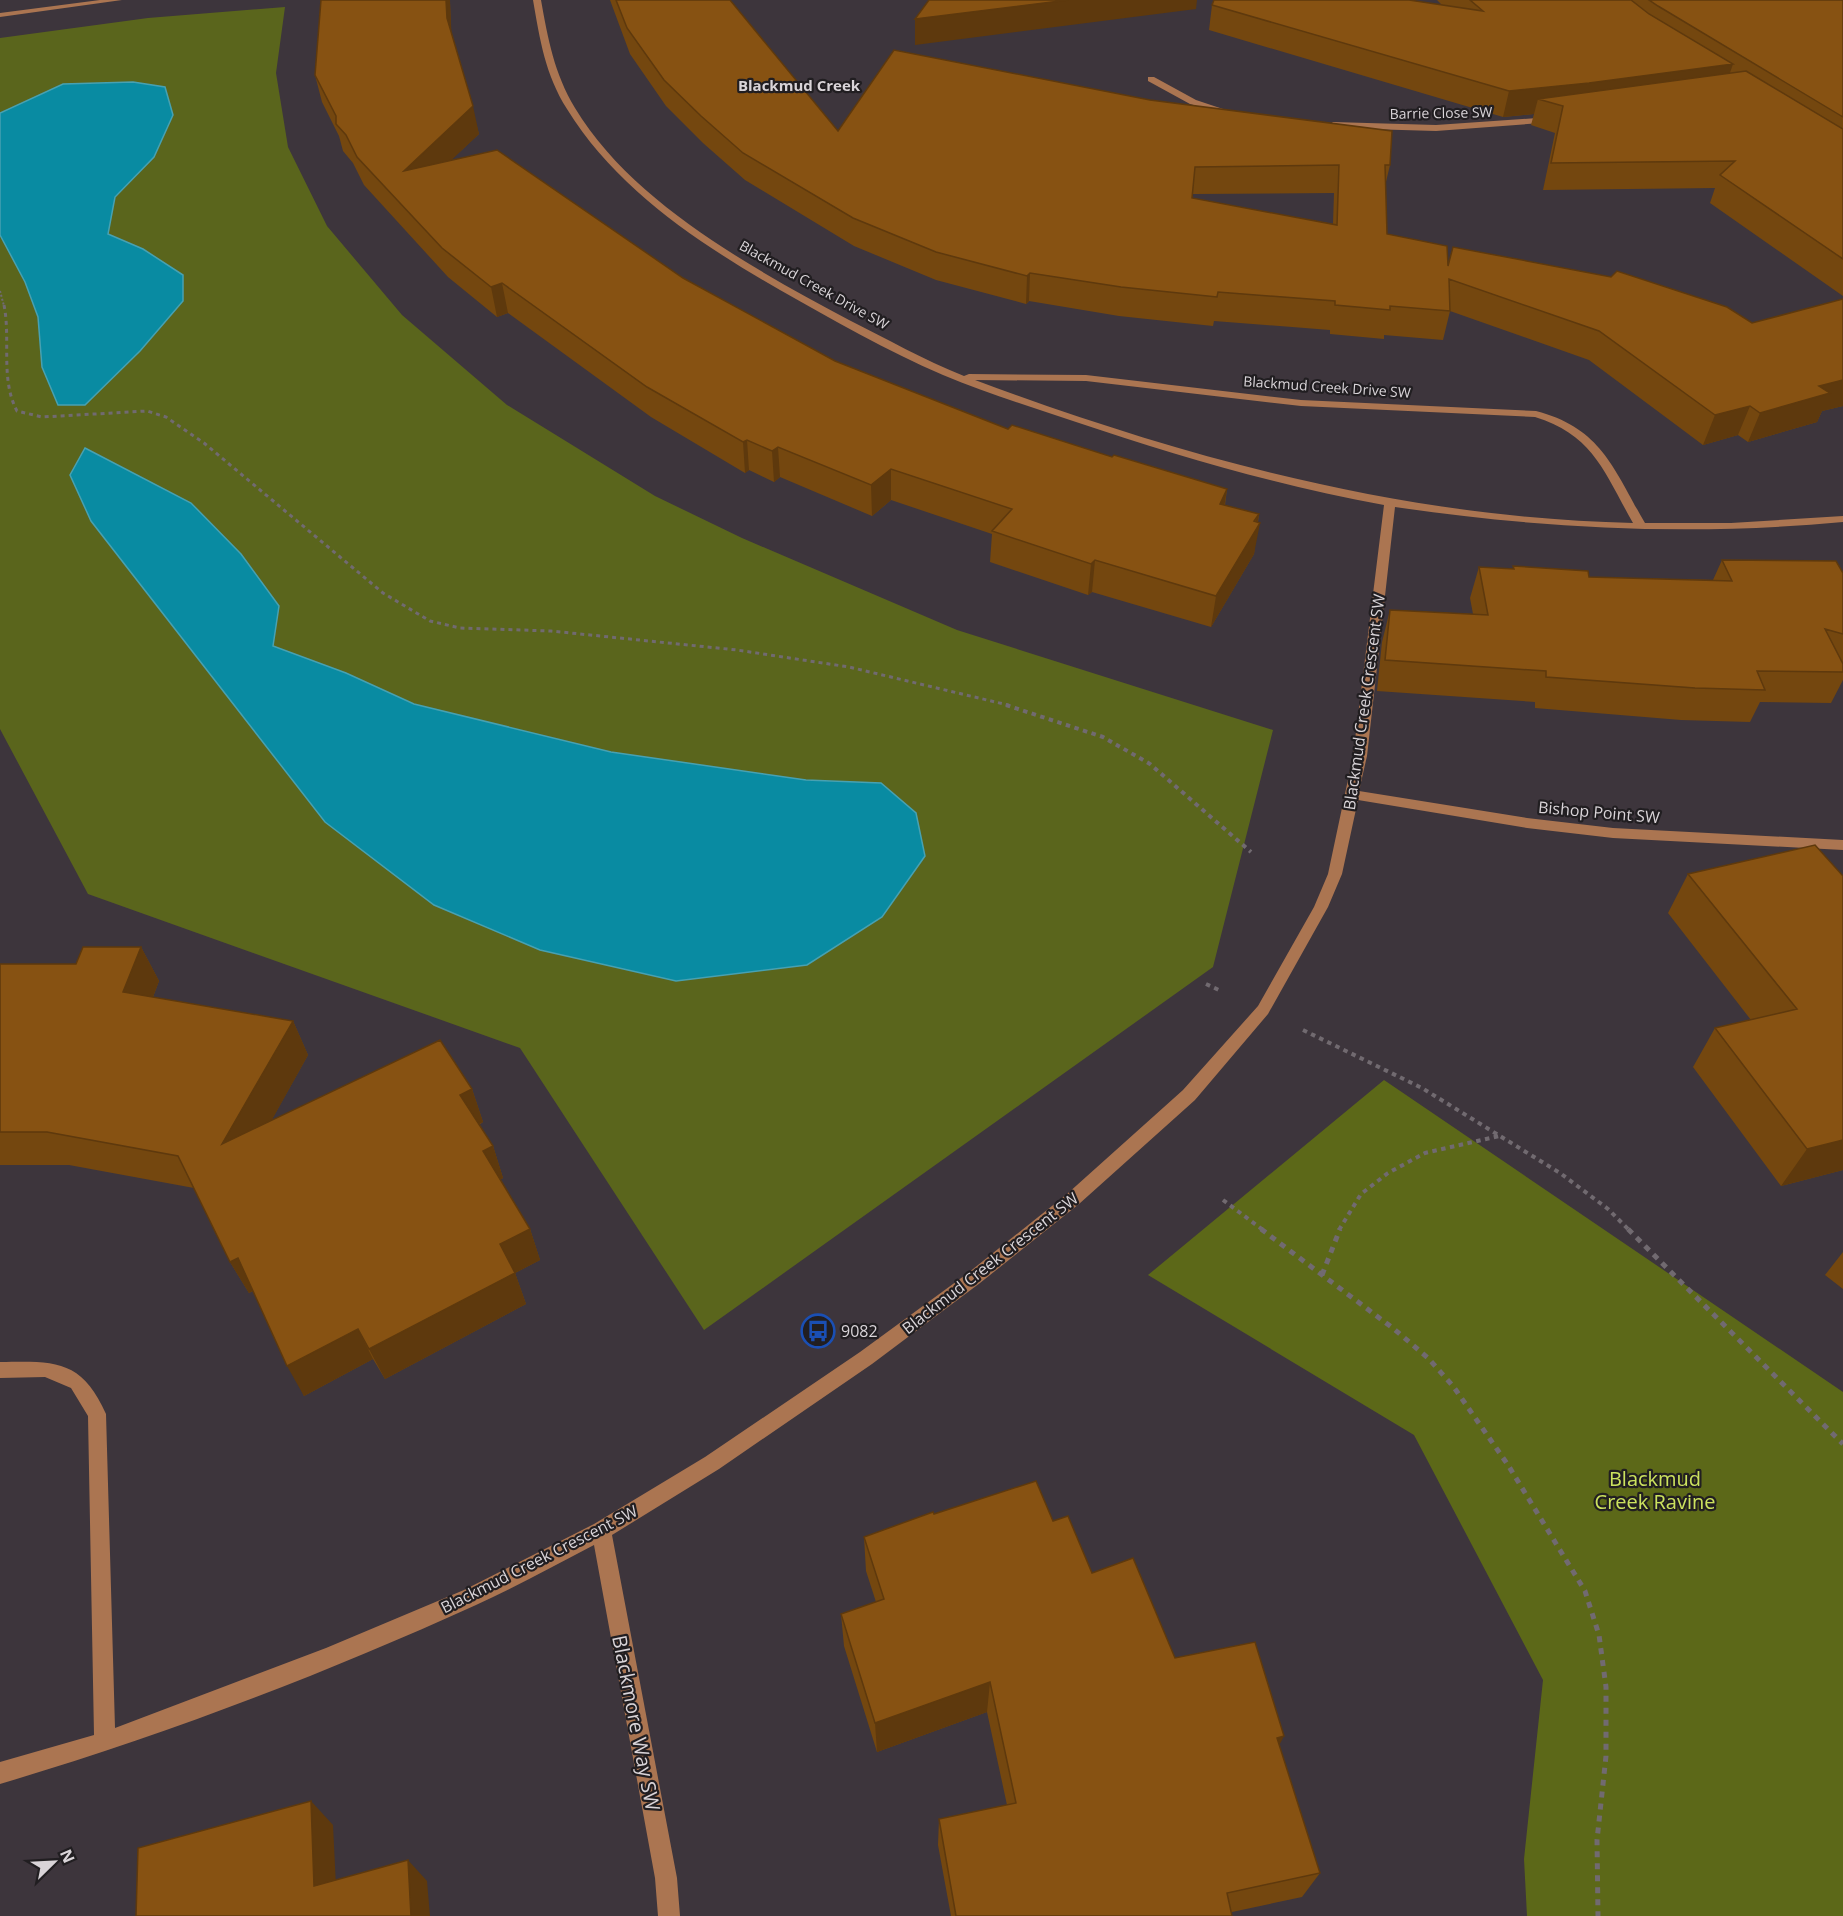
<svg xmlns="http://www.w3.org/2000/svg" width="1843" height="1916" font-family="'Open Sans',sans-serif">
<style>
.green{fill:#5a651c}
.forest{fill:#5c6818}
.water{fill:#098ba2;stroke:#47a1b2;stroke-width:1.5}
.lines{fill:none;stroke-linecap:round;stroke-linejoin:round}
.path-far3{stroke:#716a70;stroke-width:2;stroke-dasharray:2 2;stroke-linecap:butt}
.path-far2{stroke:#716a70;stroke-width:3;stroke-dasharray:4 4;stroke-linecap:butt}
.path-far1{stroke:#716a70;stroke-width:4;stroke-dasharray:4.5 4.5;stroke-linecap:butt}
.path{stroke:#716a70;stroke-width:5;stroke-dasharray:6 6;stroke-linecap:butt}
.minor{fill:#ab7551;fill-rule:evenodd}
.wall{fill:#74470f;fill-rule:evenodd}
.shaded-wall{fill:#5e390d}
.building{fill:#875212;stroke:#5e390d;stroke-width:1.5;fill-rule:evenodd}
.labels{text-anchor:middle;stroke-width:4.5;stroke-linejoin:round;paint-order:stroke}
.far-street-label{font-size:14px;fill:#d9d4d8;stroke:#211e21}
.far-neighbourhood-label{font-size:15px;font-weight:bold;fill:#d9d4d8;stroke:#211e21}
.street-label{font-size:16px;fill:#d9d4d8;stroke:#211e21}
.poi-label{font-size:16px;fill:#d9d4d8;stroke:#211e21;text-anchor:start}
.near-park-label{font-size:20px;fill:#cce25e;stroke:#211e21}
.near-street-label{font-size:20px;fill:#d9d4d8;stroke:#211e21}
</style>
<rect width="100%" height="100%" fill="#3d353c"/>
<path class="green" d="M285 7 276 73 288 147 327 226 402 315 507 405 655 496 742 538 957 630 1273 730 1213 967 704 1330 520 1048 88 894 0 729V38L148 18Z"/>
<path class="forest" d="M1384 1080 1843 1392V1916H1527L1524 1859 1543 1680 1414 1435 1148 1275Z"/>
<path class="water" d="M133 82 165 87 173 115 154 157 115 197 108 234 143 249 183 275V301L140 351 85 405H58L42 367 38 317 25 282 0 235V113L63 84Z
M85 448 191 503 241 554 279 606 273 646 346 673 414 704 611 752 806 780 881 783 916 813 925 856 882 917 807 965 676 981 540 950 434 905 325 822 91 521 70 475Z"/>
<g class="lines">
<path class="path-far3" d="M0 291 4 306"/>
<path class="path-far2" d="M4 305C11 340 0 379 17 411L42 417 147 411 166 417 204 443 383 593 430 621 460 628 551 631 737 650 849 667 1012 706"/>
<path class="path-far1" d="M1006 705 1103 737 1150 764 1251 852
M1206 984 1221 991
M1303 1030 1422 1088 1560 1173 1608 1209 1629 1230
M1223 1200 1263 1230
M1339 1230 1361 1194 1388 1173 1425 1153 1499 1136"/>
<path class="path" d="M1261 1229 1394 1329 1428 1358 1453 1386 1508 1465 1585 1591 1599 1635 1606 1687V1756L1597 1840 1598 1916
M1628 1229 1843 1444
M1322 1275 1340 1229"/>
<path class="minor" d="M100 0H122L0 17V13Z
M533 0H541C548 39 554 73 575 108 632 203 754 269 849 320 887 339 924 360 964 376L969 374 1086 375 1301 400 1536 411C1602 428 1614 470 1645 523H1731L1843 516V522C1692 536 1545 529 1395 507L1367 756 1359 791 1527 818 1613 828 1843 840V850L1613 838 1527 828 1358 800 1342 874 1328 907 1268 1014 1195 1100 1079 1204 980 1283 872 1364 719 1469 612 1535 677 1878 680 1916H658L655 1878 594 1545C555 1565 516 1587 476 1605 322 1675 162 1736 0 1784V1762L94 1735 88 1416 71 1388 45 1377 0 1378V1362C54 1361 82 1359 106 1414L115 1728 326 1648 464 1590 594 1524 705 1457 860 1352 968 1273 1067 1194 1183 1090 1258 1006 1314 907 1328 874 1353 756 1384 505C1279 486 1177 456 1076 422 1031 407 986 393 943 375 887 351 833 320 780 290 700 244 616 189 567 109 545 74 540 40 533 0ZM975 380 1086 381 1301 406 1535 417C1594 435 1605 474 1633 523 1406 518 1187 459 975 380Z
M1148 77H1154L1196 100 1232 112 1228 115 1190 104 1148 81Z
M1551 117 1554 118V122L1436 131 1333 128 1329 125 1333 122 1436 125Z"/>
</g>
<path class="wall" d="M321 0H450L451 34 479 134 451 160 683 278 835 361 1008 429 1227 489 1225 505 1259 514 1254 554 1211 627 1092 592 1088 595 990 562 992 534 891 500 872 516 780 477 774 482 749 470 745 473 651 417 508 313 497 317 448 277 364 185 353 163 343 151 339 136 322 102 315 75Z
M610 0H730L838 131 1390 165 1385 186 1387 234 1448 266 1752 323 1843 299V406L1822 411 1817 422 1748 442 1738 435 1703 445 1589 360 1450 311 1443 340 1384 335V339L1330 334V330L1214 321 1213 326 1119 316 1029 301 1026 304 936 280 854 246 745 180 703 143 666 106 630 54ZM1334 193 1333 224 1192 198 1193 194Z
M1437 0H1843V296L1710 203 1715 188 1543 190 1555 133 1531 125 1534 114 1503 117 1209 30 1212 5H1442Z
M1722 560 1843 573V680L1831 703 1760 702 1750 722 1681 720 1535 708V702L1377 691 1382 642 1390 610 1473 614 1470 598 1479 567 1513 569V566L1589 577 1713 580Z
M1688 874 1843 876V1170L1781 1186 1693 1067 1715 1028 1751 1020 1668 913Z
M141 947 159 981 153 997 293 1021 308 1055 271 1121 472 1089 483 1122 479 1125 493 1146 503 1178 500 1180 530 1229 540 1260 515 1273 526 1304 385 1379 373 1359 304 1396 253 1291 249 1293 230 1262 194 1188 69 1165H0V964H76Z
M1843 1252V1289L1825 1275Z
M934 1514 1053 1521 1092 1573 1175 1658 1279 1745 1320 1873 1302 1897 1232 1912V1916H951L938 1845 939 1819 1007 1805 987 1712 877 1752 844 1646 841 1614 876 1602 866 1571 864 1537Z"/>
<path class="shaded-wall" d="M446 0H450V3L452 44 447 18Z
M1068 0H1197L1196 9 915 45V19Z
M1733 64 1724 90 1538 99 1534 114 1503 117 1509 91Z
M473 106 479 134 410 199 404 171Z
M1030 273 1029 301 1026 304 1027 276Z
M502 283 508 313 497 317 491 287Z
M1843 380V406L1822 411 1817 422 1748 442 1760 413 1819 386Z
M1750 406 1738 435 1703 445 1715 415Z
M747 440 749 470 745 473 743 442Z
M778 447 780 477 774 482 772 451Z
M891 469V500L872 516 871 485Z
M1227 489 1222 520 1220 504Z
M1259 514 1256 530 1260 523 1254 554 1211 627 1216 596Z
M1095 560 1092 592 1088 595 1091 564Z
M141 947 159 981 142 1026 123 992Z
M293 1021 308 1055 240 1177 222 1144Z
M472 1089 483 1122 471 1128 460 1095Z
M1843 1140V1170L1781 1186 1807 1149Z
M493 1146 503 1178 494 1183 483 1151Z
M530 1229 540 1260 515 1273 526 1304 385 1379 369 1349 500 1244Z
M238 1258 256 1289 249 1293 230 1262Z
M358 1329 373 1359 304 1396 287 1366Z
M990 1682 987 1712 877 1752 875 1723Z
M1284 1736 1269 1765 1277 1738Z
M311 1801 333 1825 337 1907 314 1886Z
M408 1860 427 1881 430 1916H411Z"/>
<path class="building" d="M321 0H446L447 18 473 106 404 171 497 150 683 278 835 361 1008 429 1012 425 1112 457 1114 455 1227 489 1220 504 1259 514 1254 521 1260 523 1216 596 1095 560 1091 564 992 531 1012 509 891 469 871 485 778 447 772 451 747 440 743 442 647 387 502 283 491 287 442 248 357 157 346 135 336 124V116L315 75Z
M616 0H730L838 131 894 50 1150 100 1392 131 1390 165H1385L1387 234 1447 246 1448 266 1453 247 1611 277 1617 271 1727 307 1752 323 1843 299V380L1819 386 1830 393 1760 413 1750 406 1715 415 1599 331 1449 279 1450 311 1390 306V310L1335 305V301L1218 292 1217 297 1121 287 1030 273 1027 276 936 252 853 218 743 153 701 116 664 80 627 28ZM1339 165 1337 225 1192 198 1195 167Z
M929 0H1068L915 19Z
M1214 0H1409L1483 11 1470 0H1631L1649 14 1733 64 1589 83 1509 91 1212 5Z
M1649 0H1843V117L1658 6Z
M1746 71 1843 129V259L1720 175 1735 161 1551 163 1563 106 1538 99Z
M1722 560 1836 561 1843 573V634L1825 629 1843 664V672L1757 671 1765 690 1695 688 1546 677V671L1385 660 1390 610 1488 615 1479 567 1514 569 1513 566 1588 571 1589 577 1732 581Z
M1815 845 1843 876V1140L1807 1149 1715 1028 1797 1009 1688 874Z
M83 947H141L123 992 293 1021 222 1144 440 1040 472 1089 460 1095 493 1146 483 1151 530 1229 500 1244 515 1273 369 1349 358 1329 287 1366 238 1258 230 1262 178 1156 47 1132H0V964H76Z
M1036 1481 1053 1521 1068 1516 1092 1573 1133 1558 1175 1658 1255 1642 1284 1736 1277 1738 1320 1873 1227 1893 1232 1916H956L939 1819 1016 1803 990 1682 875 1723 841 1614 884 1599 864 1537 933 1512 934 1514Z
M311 1801 314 1886 408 1860 411 1916H136L138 1848Z"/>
<defs>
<g id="bus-ring" transform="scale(1.725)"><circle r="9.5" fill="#211e21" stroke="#1a4fb4" stroke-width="1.5"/><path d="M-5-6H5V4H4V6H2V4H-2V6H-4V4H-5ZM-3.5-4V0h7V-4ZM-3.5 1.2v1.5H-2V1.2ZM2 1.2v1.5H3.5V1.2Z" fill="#1a4fb4"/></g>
</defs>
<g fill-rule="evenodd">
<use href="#bus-ring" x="818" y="1331"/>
</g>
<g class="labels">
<g class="far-street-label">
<text transform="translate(1441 113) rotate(-1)" y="5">Barrie Close SW</text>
<text transform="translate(814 285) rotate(29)" y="5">Blackmud Creek Drive SW</text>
<text transform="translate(1327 387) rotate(4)" y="5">Blackmud Creek Drive SW</text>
</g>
<g class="far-neighbourhood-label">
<text x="799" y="91">Blackmud Creek</text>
</g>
<g class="street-label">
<text transform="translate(1364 702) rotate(-82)" y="6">Blackmud Creek Crescent SW</text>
<text transform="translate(1599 812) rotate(5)" y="6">Bishop Point SW</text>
<text transform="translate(990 1263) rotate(-38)" y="6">Blackmud Creek Crescent SW</text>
<text transform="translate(539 1559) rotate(-27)" y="6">Blackmud Creek Crescent SW</text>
</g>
<g class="poi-label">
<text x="841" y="1337">9082</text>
</g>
<g class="near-park-label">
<text x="1655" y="1486">Blackmud<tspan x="1655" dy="23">Creek Ravine</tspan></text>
</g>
<g class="near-street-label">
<text transform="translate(636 1723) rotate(79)" y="7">Blackmore Way SW</text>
</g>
</g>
<g transform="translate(54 1862) rotate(66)" stroke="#211e21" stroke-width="4.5" paint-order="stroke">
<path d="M0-4.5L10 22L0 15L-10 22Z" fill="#d9d4d8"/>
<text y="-9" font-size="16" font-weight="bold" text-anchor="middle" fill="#d9d4d8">N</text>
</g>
</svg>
